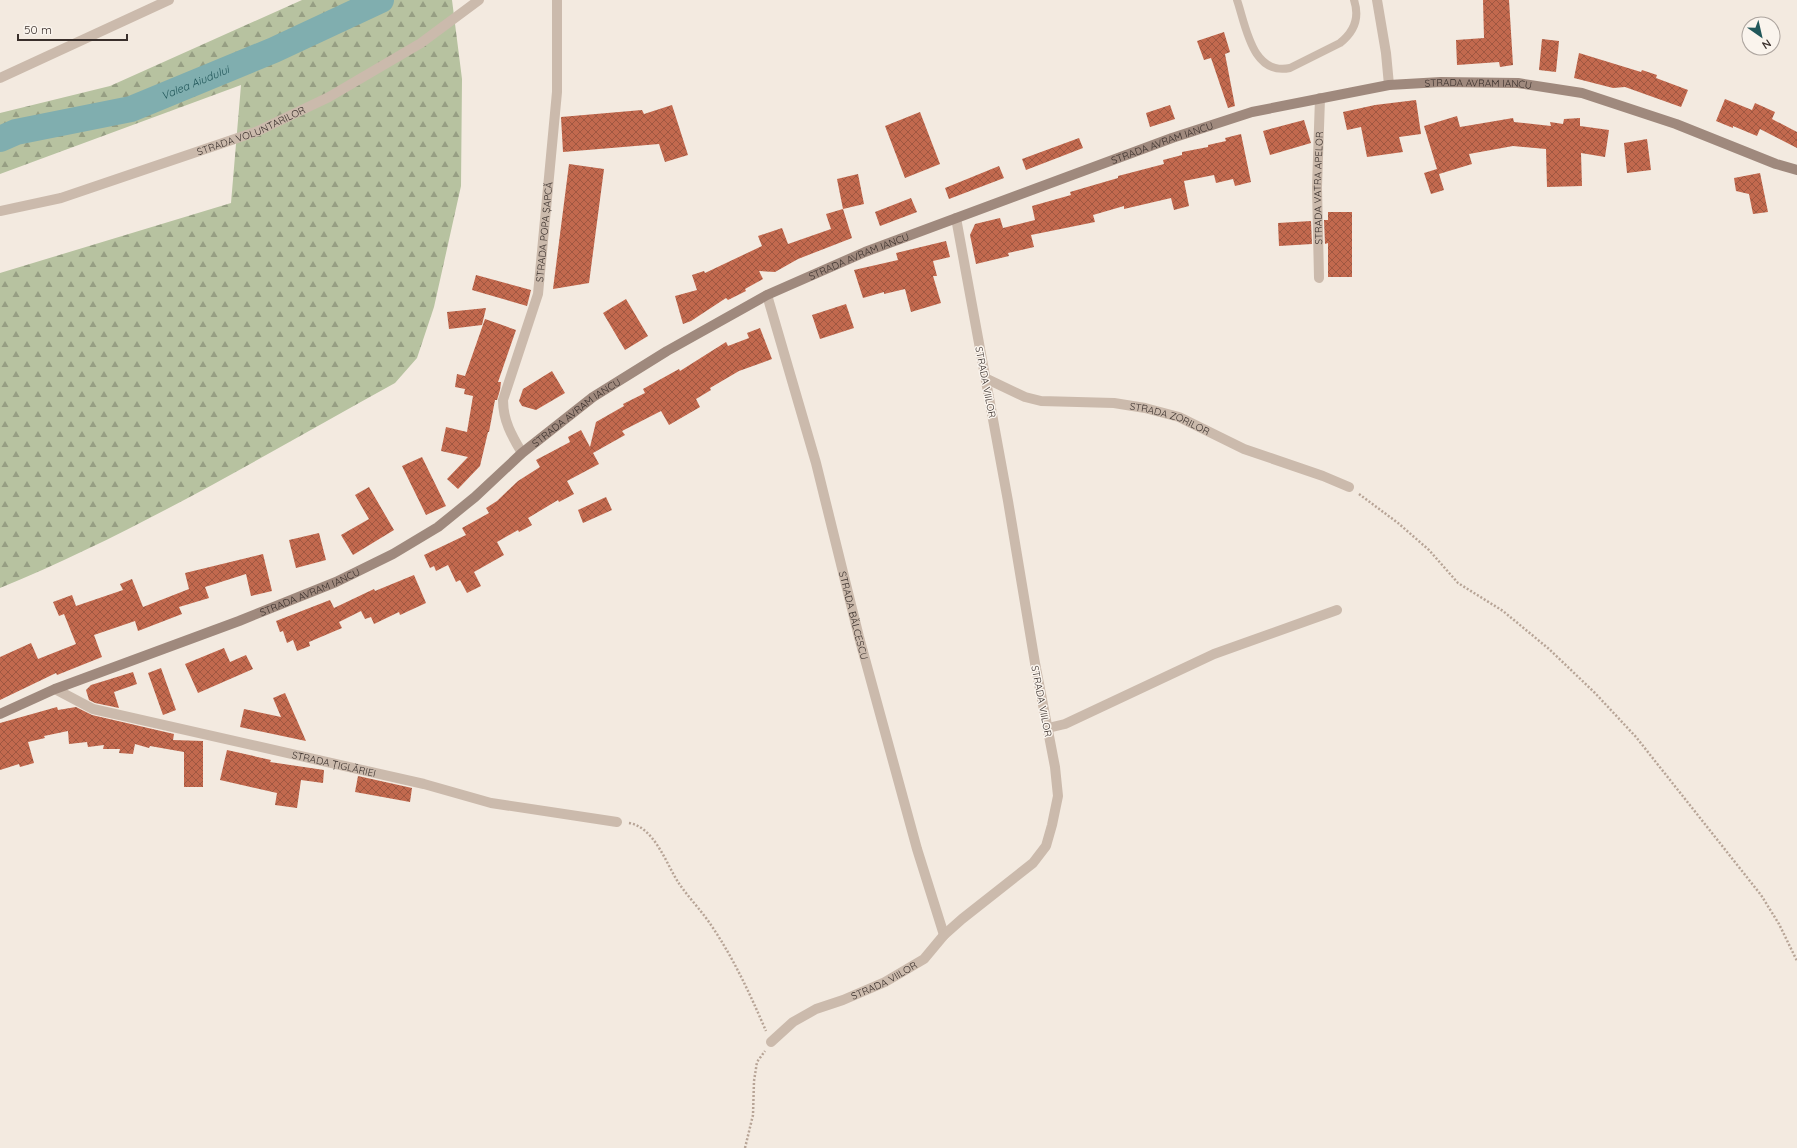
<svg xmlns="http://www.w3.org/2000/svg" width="1797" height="1148" font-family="Quicksand,sans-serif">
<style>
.forest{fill:url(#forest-firs)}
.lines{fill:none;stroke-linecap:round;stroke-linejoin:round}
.river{stroke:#80aeaf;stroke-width:26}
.building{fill:url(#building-cross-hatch)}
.path{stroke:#b7a496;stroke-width:2.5;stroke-dasharray:2 2;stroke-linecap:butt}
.lane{stroke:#cbbaac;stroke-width:8}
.street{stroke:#cbbaac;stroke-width:10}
.secondary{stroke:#9f897d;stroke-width:10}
.labels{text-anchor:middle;stroke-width:3;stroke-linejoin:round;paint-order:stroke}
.street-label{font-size:10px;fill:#392f2b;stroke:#faf4ed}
.water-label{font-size:11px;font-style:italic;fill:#21575a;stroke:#faf4ed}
</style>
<defs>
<pattern id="forest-firs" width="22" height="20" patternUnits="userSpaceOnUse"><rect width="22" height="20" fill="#b7c2a0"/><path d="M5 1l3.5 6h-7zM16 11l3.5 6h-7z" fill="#969e83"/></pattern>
<pattern id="building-cross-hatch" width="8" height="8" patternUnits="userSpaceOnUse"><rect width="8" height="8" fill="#c2694e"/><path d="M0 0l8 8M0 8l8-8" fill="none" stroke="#9f5741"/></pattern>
</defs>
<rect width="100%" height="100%" fill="#f3eae0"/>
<path class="forest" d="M302 0H452L462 79 461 186 434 307 417 358 395 383C266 454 137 532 0 588V273L231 203 241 85 0 174V113L110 86Z"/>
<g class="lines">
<path class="river" id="s1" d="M0 139 16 132 131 109 274 50 381 0"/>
</g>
<path class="building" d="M1483 0H1509L1513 65 1500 67 1499 62 1457 65 1456 40 1484 38Z
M1224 32 1230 52 1225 54 1235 106 1228 108 1211 58 1204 60 1197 41Z
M1542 39 1559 41 1556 72 1539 70Z
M1579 53 1641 72 1642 70 1657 75 1656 78 1688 90 1681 107 1625 87 1613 88 1574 78Z
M1725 99 1752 110 1755 103 1775 112 1772 119 1797 132V148L1760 129 1757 136 1733 126V128L1716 121Z
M1416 100 1421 134 1399 137 1403 152 1367 157 1361 127 1347 130 1343 112 1375 105Z
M672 105 688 155 665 162 659 144 563 152 561 117 642 110 644 114Z
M1170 105 1175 119 1150 127 1146 113Z
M920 112 940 164 905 178 885 126Z
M1457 116 1460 127 1513 118 1514 122 1551 126 1550 122 1563 124 1564 119 1580 118V126L1609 130 1605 157 1581 153 1582 186 1547 187 1546 149 1513 146 1469 154 1472 164 1439 174 1444 190 1431 194 1424 173 1437 169 1424 126Z
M1304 120 1311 143 1270 155 1263 131Z
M1241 134 1251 182 1235 186 1233 179 1216 183 1214 175 1184 181 1189 206 1174 210 1171 198 1124 209V206L1093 215 1095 222 1031 235 1034 247 1008 253 1009 256 976 264 970 235 975 224 1000 218 1003 228 1035 220 1032 206 1071 195 1070 192 1118 178V176L1164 164 1163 160 1182 155V152L1208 147V145L1226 141 1225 138Z
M1079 138 1083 148 1026 170 1022 159Z
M1647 139 1651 170 1627 173 1624 143Z
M569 164 604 169 589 283 553 289Z
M999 166 1004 178 949 199 945 188Z
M1760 173 1768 212 1753 214 1749 194 1736 191 1734 178Z
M858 174 864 204 843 209 837 179Z
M911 198 917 212 880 226 875 212Z
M843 209 852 238 798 259 775 272 759 271 763 279 745 289 746 291 728 300 726 298 691 321 683 324 675 296 697 290 692 275 704 271 705 273 762 246 758 236 782 228 788 244 831 229 826 214Z
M1328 212H1352V277H1328V243L1325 244 1324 220H1328Z
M1311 221 1312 244 1279 246 1278 223Z
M946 241 950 257 933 261 937 276H933L941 303 911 312 905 289 884 294V292L863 298 854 270 898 260 896 253Z
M476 275 531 290 527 306 472 290Z
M626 299 648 336 625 350 603 313Z
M846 304 854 328 820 339 812 315Z
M486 308 482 325 449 329 447 312Z
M485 319 516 330 498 382H501L500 390 497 400H495L489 432H488L480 466 458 489 447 479 468 457 441 451 446 427 467 432 473 396 464 394 465 389 455 387 457 374 465 376Z
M760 328 772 359 739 371 710 388 711 390 696 399 700 407 669 425 661 411 622 431 625 435 593 453 599 464 567 481 574 494 559 502 558 500 528 518 532 525 519 532 518 530 497 542 504 555 474 572 481 586 467 593 460 580 456 582 448 565 436 571 434 566 430 568 424 555 466 535 462 528 489 513 486 508 497 501 518 481 540 467 536 460 570 442 568 437 581 430 590 447 596 422 624 406 623 404 645 393 643 389 679 369 680 371 726 342 728 346 749 338 747 333Z
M552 371 565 393 536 410 522 406 519 401 523 389Z
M422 457 446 506 426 515 402 466Z
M369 487 394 530 353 555 341 535 369 519 355 495Z
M606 497 612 510 583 523 578 510Z
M319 533 326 560 296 568 289 540Z
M263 554 272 591 251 596 246 574 205 587 209 598 179 607 182 614 138 631 135 621 94 635 102 657 57 675 56 673 0 700V657L31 643 38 659 76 644 64 614 59 616 53 602 72 595 76 606 123 590 120 584 132 579 143 607 189 589 185 573Z
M414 575 426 603 400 615 399 612 374 624 371 617 365 619 361 611 339 622 342 628 309 642 310 646 297 651 293 640 287 643 283 631 280 632 276 621 330 600 334 608 374 589 375 591Z
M224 648 230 662 246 655 253 669 198 693 185 664Z
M161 668 176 710 163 715 148 673Z
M133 672 137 684 114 692 119 708 95 703 89 700 86 690 91 685Z
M285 693 306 741 240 727 244 709 281 717 273 698Z
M57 707 58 710 76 707 92 715 174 734 173 740 203 741V787H184V752L150 746 149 748 135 744 133 754 119 753 120 749H103L104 745 88 747 87 742 69 744 68 731 44 736 45 738 28 742 34 763 20 767 19 764 0 770V723Z
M227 750 271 760 270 762 324 770 323 783 301 780 297 808 275 805 277 793 220 780Z
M358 776 412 788 410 802 355 792Z"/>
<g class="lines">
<path class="path" d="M1359 494 1398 523 1429 550 1458 583 1503 611 1549 649 1595 693 1636 737 1761 895 1779 924 1797 961
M629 823C654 827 666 863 678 882 688 897 701 910 711 925 734 959 750 994 766 1031
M745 1148 753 1115 754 1081 757 1062 765 1051"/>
<path class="lane" d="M1237 0C1246 26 1252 76 1290 68L1340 43C1354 32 1360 18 1354 0"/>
<g class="street">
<path d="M1377 0 1386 53 1389 85"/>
<path d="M0 78 169 0"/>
<path id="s2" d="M0 211 61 198 258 131 329 97 421 43 479 0"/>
<path id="s3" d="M1319 278 1317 187 1320 98"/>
<path id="s4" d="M767 295 816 463 859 637 917 849 944 935"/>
<path id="s5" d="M985 378 1025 397 1041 401 1114 403 1145 408 1179 417 1244 449 1323 476 1349 487"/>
<path id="s6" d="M522 453C512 436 503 421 503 400L538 294 557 92V0"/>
<path id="s7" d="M55 689 93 709 424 784 491 803 617 822"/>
<path d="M1048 728 1065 724 1214 654 1337 610"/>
<path id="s8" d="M771 1042 793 1022 816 1009 843 1000 885 982 924 959 944 935 962 919 1033 863 1046 846 1052 825 1058 796 1055 767 1035 663 1008 501 956 218"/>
</g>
<path class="secondary" id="s9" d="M0 714 55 689 239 621 336 582 393 554 438 527 475 497 522 453 593 397 667 351 767 295 865 252 1172 138 1252 112 1389 85 1441 82 1518 83 1582 93 1676 124 1776 164 1797 170"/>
</g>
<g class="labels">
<g class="street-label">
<text dy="4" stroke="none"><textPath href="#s9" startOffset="1629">STRADA AVRAM IANCU</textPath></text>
<text dy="4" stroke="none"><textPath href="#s2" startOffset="264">STRADA VOLUNTARILOR</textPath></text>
<text dy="4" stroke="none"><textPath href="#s9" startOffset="1305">STRADA AVRAM IANCU</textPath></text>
<text dy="4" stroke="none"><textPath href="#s3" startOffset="90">STRADA VATRA APELOR</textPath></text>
<text dy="4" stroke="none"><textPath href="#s6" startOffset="231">STRADA POPA ȘAPCĂ</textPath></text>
<text dy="4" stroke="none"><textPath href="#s9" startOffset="981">STRADA AVRAM IANCU</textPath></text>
<text transform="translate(986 382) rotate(79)" y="4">STRADA VIILOR</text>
<text dy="4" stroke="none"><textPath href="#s9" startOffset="657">STRADA AVRAM IANCU</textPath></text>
<text dy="4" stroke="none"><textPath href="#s5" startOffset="192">STRADA ZORILOR</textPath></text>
<text dy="4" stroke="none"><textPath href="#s9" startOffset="333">STRADA AVRAM IANCU</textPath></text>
<text dy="4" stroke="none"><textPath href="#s4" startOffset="332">STRADA BĂLCESCU</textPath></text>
<text transform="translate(1042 701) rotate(79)" y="4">STRADA VIILOR</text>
<text dy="4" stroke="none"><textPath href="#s7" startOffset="290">STRADA ȚIGLĂRIEI</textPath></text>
<text dy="4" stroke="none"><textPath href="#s8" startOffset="130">STRADA VIILOR</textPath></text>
</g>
<g class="water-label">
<text dy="4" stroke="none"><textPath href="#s1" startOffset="204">Valea Aiudului</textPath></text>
</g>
</g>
<g transform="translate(1761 36) rotate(146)"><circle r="19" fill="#faf4ed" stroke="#ada59f"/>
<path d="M0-3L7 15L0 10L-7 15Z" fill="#21575a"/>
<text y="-6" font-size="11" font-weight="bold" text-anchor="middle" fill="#392f2b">N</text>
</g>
<path d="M18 34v6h109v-6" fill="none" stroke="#392f2b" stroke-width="2"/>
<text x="24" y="34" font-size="12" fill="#392f2b" stroke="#faf4ed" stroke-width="3" paint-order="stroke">50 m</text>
</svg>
